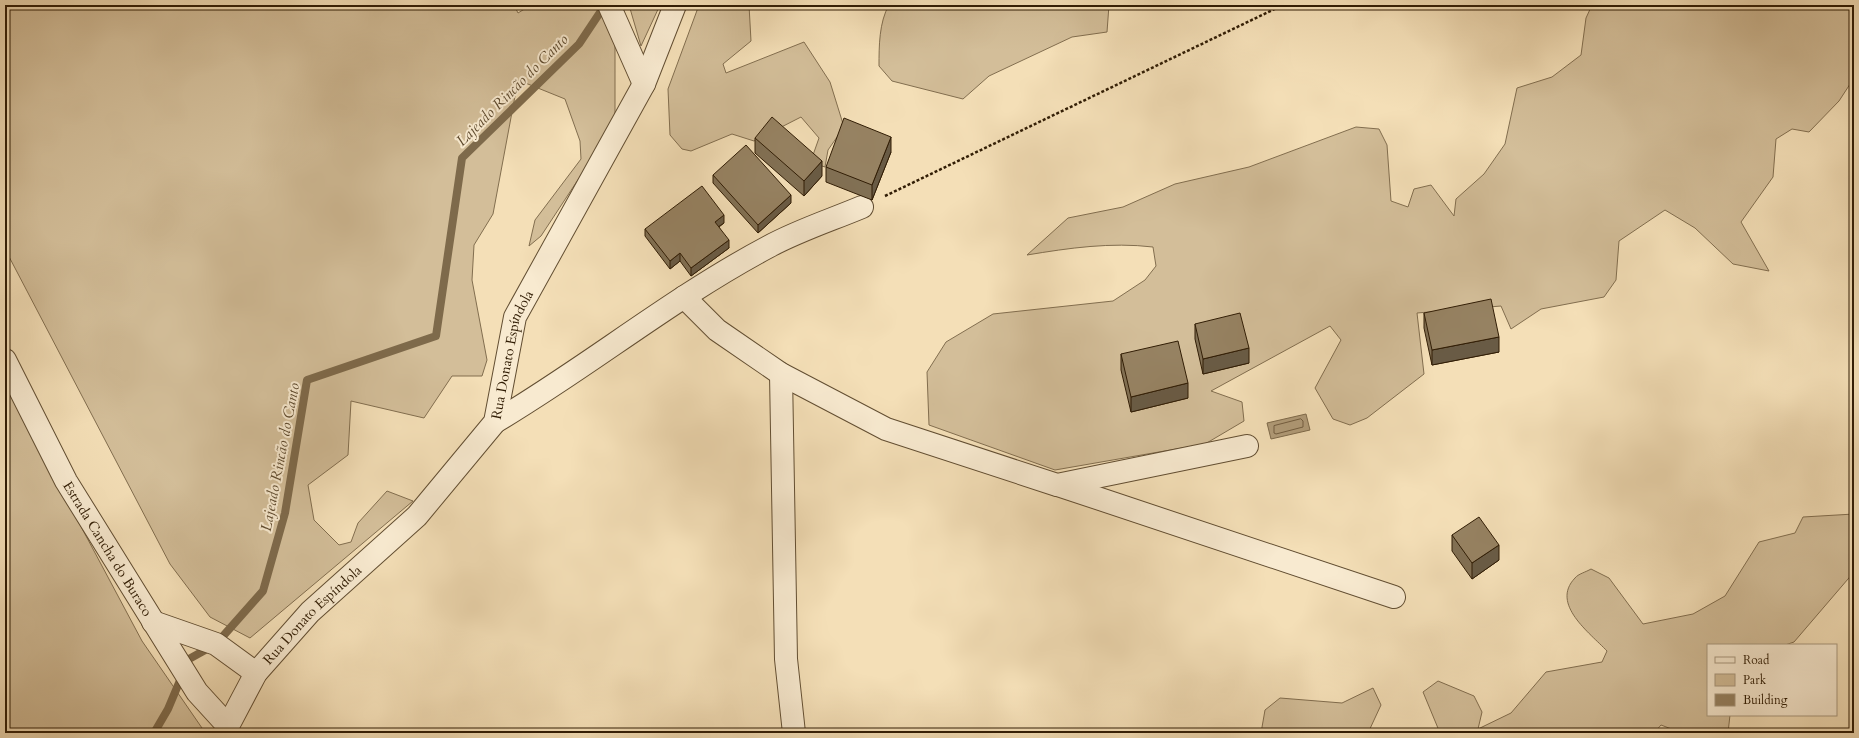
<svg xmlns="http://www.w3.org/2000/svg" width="1859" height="738" font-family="Cardo,serif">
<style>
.green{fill:#d3be99;stroke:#826e4f}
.water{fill:#b29d7a;stroke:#7e6a4b}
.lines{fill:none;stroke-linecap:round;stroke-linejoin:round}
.shore{stroke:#725d40;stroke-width:1}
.stream{stroke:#7e6a4b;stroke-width:8}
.minor-casing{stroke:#624e32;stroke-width:24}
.path{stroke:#311d05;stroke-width:2.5;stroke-dasharray:3 2;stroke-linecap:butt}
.minor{stroke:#f8ead0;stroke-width:22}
.wall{fill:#817054;stroke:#311d05}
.shaded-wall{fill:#695b45;stroke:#311d05}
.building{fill:#968262;stroke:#311d05}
.labels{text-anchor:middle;stroke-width:4;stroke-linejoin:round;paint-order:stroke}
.street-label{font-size:14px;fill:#311d05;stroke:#f8ead0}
.water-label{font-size:15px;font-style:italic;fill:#5e4a2e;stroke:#f8ead0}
</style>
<rect width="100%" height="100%" fill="#f4dfb7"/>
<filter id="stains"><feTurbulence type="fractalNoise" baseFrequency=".005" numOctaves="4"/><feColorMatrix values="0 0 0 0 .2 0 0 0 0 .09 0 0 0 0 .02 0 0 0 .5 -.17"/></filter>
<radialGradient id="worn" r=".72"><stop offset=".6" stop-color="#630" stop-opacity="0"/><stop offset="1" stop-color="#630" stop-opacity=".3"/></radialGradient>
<path class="green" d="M5 5H514L518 13 531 5H602L615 26V115L589 163 541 236 529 246 535 220 581 159 580 141 565 99 518 80 493 214 474 245 472 280 487 360 482 376H452L424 418 351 401 348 455 308 485 314 520 339 545 351 542 358 523 387 491 413 501 250 638 210 617 170 564 5 249Z
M629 5H660L641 46Z
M699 5H749L751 41 723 64 726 73 804 42 830 82 844 127 828 150 825 167 816 164 813 155 819 138 801 117 754 141 732 134 691 151 682 149 670 135 668 89Z
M889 5H1109L1107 32 1072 37 989 76 963 99 892 81 879 66C879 47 879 22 889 5Z
M1592 5H1854V78L1839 101 1809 132 1792 129 1776 139 1773 177 1741 222 1769 271 1733 264 1695 228 1665 210 1619 241 1616 280 1604 297 1541 309 1511 329 1501 306 1417 313 1424 374 1367 418 1350 425 1333 419 1315 388 1341 340 1330 326 1211 391 1242 402 1244 421 1205 444 1055 470 929 425 927 372 946 342 993 314 1113 301 1145 280 1156 266 1153 247C1111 242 1069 248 1027 255L1068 218 1123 207 1175 184 1249 167 1356 127 1379 129 1387 145 1391 201 1408 207 1414 189 1431 185 1454 216 1456 199 1484 174 1505 144 1517 88 1552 77 1581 55 1586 18Z
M5 384 142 641 202 728V733H5Z
M1854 514V572L1794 642 1785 645H1708V715H1730L1728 733H1682L1661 725 1654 733H1440L1423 692 1438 681 1474 696 1482 712 1478 729 1511 713 1546 672 1602 662 1607 651C1590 633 1550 604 1575 578 1578 574 1586 572 1591 569L1609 578 1643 624 1693 614 1725 596 1759 542 1795 533 1803 517Z
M1373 688 1381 705 1368 733H1261L1265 710 1280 698 1342 703Z"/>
<path class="water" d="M1306 414 1310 430 1271 439 1267 423Z"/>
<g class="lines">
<path class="shore" d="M1301 419 1303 421V427L1276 434 1274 433V426Z"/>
<path class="stream" d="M154 733 168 709 189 659 216 644 263 591 285 513 307 380 436 336 462 158 579 44 605 5"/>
<g class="minor-casing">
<g id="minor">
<path d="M609 5 644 84"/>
<path d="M684 297 717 330 781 374 886 429 1057 485 1247 446"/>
<path id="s1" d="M5 360 66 481 197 692 228 726"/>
<path d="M781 374 786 659 794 733"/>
<path d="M495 422C588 367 672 298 768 247 797 231 831 220 862 207"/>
<path d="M1058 485 1394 597"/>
<path d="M153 622 216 644 256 673"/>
<path id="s2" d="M227 733 228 726 256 673 310 612 417 516 495 422 515 317 644 84 675 5"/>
</g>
</g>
<path class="path" d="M885 196 1283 5"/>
<use href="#minor" class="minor"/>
</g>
<path class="wall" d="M755 138 822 176 804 196 755 153Z
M891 152 872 200 826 182V167Z
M713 175 791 203 758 233 713 183Z
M724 223 719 227 729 248 691 276 680 261 670 269 645 236V229Z
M1424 313 1499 352 1432 365 1424 328Z
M1195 324 1249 363 1203 374 1195 339Z
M1121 354 1188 398 1131 412 1121 370Z
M1452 535 1499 560 1472 579 1452 551Z"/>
<path class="shaded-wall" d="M891 137V152L872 200V185Z
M822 161V176L804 196V181Z
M791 195V203L758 233V225Z
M724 215V223L715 229V222Z
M729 240V248L691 276V268Z
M680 253V261L670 269V261Z
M1499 337V352L1432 365V350Z
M1249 348V363L1203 374V359Z
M1188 383V398L1131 412V397Z
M1499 545V560L1472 579V563Z"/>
<path class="building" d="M772 117 822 161 804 181 755 138Z
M844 118 891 137 872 185 826 167Z
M746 145 791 195 758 225 713 175Z
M702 186 724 215 715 222 729 240 691 268 680 253 670 261 645 229Z
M1491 299 1499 337 1432 350 1424 313Z
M1240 313 1249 348 1203 359 1195 324Z
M1178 341 1188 383 1131 397 1121 354Z
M1479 517 1499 545 1472 563 1452 535Z"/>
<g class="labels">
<g class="street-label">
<text dy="5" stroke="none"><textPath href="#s2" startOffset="484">Rua Donato Espíndola</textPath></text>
<text dy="5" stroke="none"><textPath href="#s1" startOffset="215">Estrada Cancha do Buraco</textPath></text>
<text dy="5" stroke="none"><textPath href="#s2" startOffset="148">Rua Donato Espíndola</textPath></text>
</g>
<g class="water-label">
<text transform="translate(512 90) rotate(-45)" y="5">Lajeado Rincão do Canto</text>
<text transform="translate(280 457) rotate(-79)" y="5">Lajeado Rincão do Canto</text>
</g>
</g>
<rect width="1859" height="738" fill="none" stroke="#f4dfb7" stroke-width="20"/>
<rect x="6" y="6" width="1847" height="726" fill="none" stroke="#311d05" stroke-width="2"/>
<rect x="10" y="10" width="1839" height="718" fill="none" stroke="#311d05"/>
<rect x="1707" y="644" width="130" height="72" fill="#f8ead0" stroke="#a8987f"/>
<rect x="1715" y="657" width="20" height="6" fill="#f8ead0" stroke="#a8987f"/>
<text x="1743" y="664" font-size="12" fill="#311d05">Road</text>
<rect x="1715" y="674" width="20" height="12" fill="#d3be99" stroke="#a8987f"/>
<text x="1743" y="684" font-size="12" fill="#311d05">Park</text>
<rect x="1715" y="694" width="20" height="12" fill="#968262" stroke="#a8987f"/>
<text x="1743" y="704" font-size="12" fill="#311d05">Building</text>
<rect width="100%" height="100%" filter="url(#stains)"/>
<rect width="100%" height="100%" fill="url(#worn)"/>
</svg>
